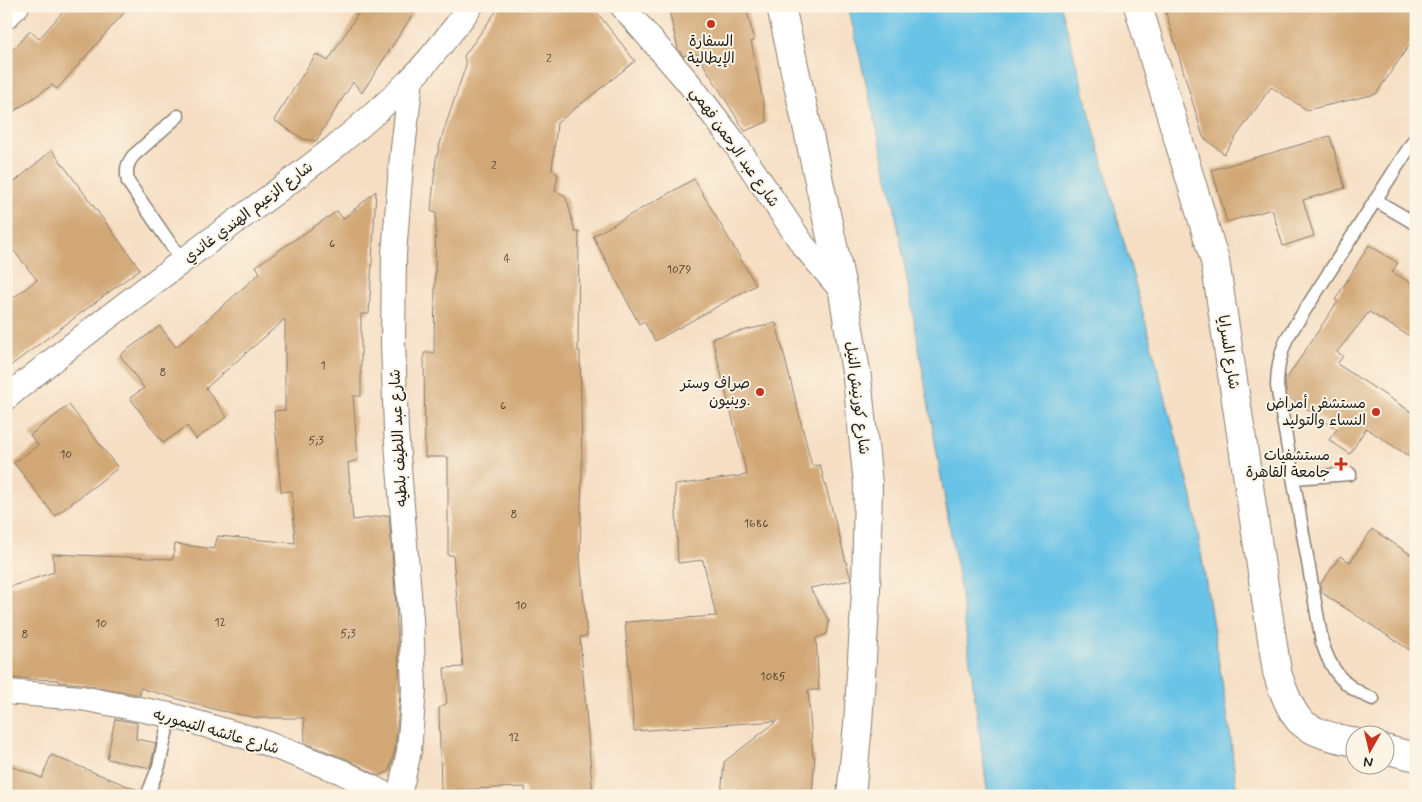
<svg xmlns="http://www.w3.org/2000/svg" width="1422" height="802" font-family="Mynerve,'Playpen Sans Arabic',sans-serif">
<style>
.water{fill:#69c3e6;stroke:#427081}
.building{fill:#d1a776}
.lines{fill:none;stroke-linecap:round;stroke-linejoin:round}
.lane-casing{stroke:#887d70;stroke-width:15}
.street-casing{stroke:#887d70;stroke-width:26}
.secondary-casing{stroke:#887d70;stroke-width:30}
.highway-casing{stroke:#887d70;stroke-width:30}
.lane{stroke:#fff;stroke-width:12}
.street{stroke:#fff;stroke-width:24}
.secondary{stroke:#fff;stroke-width:28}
.highway{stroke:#fff;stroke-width:28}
.poi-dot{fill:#c8321e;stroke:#fcf5e5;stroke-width:2}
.labels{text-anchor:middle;stroke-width:4;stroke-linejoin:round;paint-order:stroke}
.number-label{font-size:12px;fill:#493f32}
.poi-label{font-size:15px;fill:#1c1c1c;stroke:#fcf5e5;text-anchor:end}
.street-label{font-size:15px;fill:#1c1c1c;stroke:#fcf5e5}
</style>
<rect width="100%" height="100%" fill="#fcf5e5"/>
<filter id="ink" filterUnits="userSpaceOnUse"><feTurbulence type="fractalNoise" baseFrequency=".02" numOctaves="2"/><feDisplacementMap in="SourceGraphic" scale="10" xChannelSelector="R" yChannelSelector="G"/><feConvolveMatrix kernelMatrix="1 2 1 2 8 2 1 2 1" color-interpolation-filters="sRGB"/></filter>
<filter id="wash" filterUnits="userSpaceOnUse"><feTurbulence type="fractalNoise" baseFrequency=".0096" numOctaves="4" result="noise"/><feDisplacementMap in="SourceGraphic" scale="20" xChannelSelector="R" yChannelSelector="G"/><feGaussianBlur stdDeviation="1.12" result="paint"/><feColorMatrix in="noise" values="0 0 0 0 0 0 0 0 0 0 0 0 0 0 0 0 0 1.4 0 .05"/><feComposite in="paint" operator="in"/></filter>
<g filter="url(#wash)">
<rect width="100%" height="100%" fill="#f5dec3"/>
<path class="water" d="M848 6H1061L1192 497 1230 731 1237 796H988L960 587 893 198Z"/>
<g id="blocks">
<path class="building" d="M68 6H130L57 89 52 85 6 117V57L30 31 39 39Z
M363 6H418L362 93 353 82 316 141 303 139 274 120 316 54 328 61Z
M500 6H592L635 61 557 123 552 170 558 175 555 191 564 195 568 203 575 232H579L578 351H580L582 463 580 558 587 636 580 637 593 796H526L525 787 441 790 439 708 447 703 444 668 463 667 453 555H448V457H425L424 353H434L436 213 431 211 436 159 443 133 466 65 464 56Z
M668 6H746L754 41H751L767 122 745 131 697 54 683 56 678 49Z
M1164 6H1416V35L1376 94 1307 110 1271 87 1224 154 1203 137Z
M1330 136 1345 188 1303 200 1314 236 1283 246 1272 209 1227 222 1212 170Z
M52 150 140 269 6 369V303L37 280 6 241V189Z
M694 179 756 285 655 341 644 321 639 324 593 236Z
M376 191 369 314H361V396H353L358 460 348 463 353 520 389 515 396 604 400 696 395 749 389 771 378 776 347 759 305 743 304 718H257L217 710 140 688V695L83 684 58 682V680L6 678V588L54 572 53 554 173 559 175 544 214 549 218 536 295 543 292 491 281 492 274 411 285 410V319L206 388 227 417 196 439 187 426 163 443 130 398 144 388 120 355 160 326 176 347 260 273 256 266 337 211 343 219Z
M1369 245 1398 263 1392 272 1416 286V340L1369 312 1337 352 1343 356 1337 364 1416 415V461L1366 428 1350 454 1329 440 1337 429 1287 396 1285 381 1338 301 1335 300Z
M776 323 812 466 820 465 851 580 810 588 829 621 827 634 816 638 819 690H808L813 756H815L812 796H721L724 762 777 721 634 731 625 622 716 616 703 560 678 563 675 485 747 475 712 338Z
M69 405 118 468 55 516 14 463 38 445 30 435Z
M1372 529 1416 558V654L1322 593 1320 585 1340 556 1350 562Z
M115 719 137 723 136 739 156 743 150 768 107 759Z
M51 755 140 791 139 796H6V764L42 778Z"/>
</g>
</g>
<g filter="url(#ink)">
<use href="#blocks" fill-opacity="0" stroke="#887d70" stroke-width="1"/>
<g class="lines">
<g class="lane-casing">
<path id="lane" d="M178 116 133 156C126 165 126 171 128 182L182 261
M1375 200 1416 224
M1293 478 1350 474
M1373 699C1344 687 1331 672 1322 642L1277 386C1277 368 1280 354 1287 338L1416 137
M147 796 159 766 170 715"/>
</g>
<g class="street-casing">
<path id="street" d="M622 6 688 82 734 142 803 245 843 292
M6 17 17 6
M6 398C75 341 147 287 219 234 285 185 353 138 411 79 433 57 452 31 471 6
M6 692 81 698 170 715 257 740 342 772 388 796
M399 796 409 751 414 689 411 619 396 430 393 342 394 254 401 166 411 79"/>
</g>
<g class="secondary-casing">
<path id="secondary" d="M1138 6 1215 261 1277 672C1281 686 1290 710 1300 721 1314 734 1337 738 1354 742
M1384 749 1416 757"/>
</g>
<g class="highway-casing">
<path id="highway" d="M781 6 843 292 857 378 868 484 866 592 858 724 851 796"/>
</g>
<use href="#lane" class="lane"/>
<use href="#street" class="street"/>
<use href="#secondary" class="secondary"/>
<use href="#highway" class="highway"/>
</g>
</g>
<g class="poi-dot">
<circle cx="711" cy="24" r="5"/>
<circle cx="760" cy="392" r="5"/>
<circle cx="1376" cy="412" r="5"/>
<path d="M1338.5 456.5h5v5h5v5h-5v5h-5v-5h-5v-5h5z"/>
</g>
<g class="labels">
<g class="number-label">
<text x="549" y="62">2</text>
<text x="494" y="169">2</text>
<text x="332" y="247">6</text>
<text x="507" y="262">4</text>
<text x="679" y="273">1079</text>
<text x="323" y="369">1</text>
<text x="163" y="376">8</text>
<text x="503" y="409">6</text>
<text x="316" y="444">5;3</text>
<text x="66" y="458">10</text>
<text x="514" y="518">8</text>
<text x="756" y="527">1686</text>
<text x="521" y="609">10</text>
<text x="220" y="626">12</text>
<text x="101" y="627">10</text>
<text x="348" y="637">5;3</text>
<text x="25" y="638">8</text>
<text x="773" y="680">1085</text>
<text x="514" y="741">12</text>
</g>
<g class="poi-label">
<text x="711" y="46" text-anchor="middle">السفارة<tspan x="711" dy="17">الإيطالية</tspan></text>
<text x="750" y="388">صراف وستر<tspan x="750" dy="17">وينيون.</tspan></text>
<text x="1366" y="408">مستشفى أمراض<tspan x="1366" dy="17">النساء والتوليد</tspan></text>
<text x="1330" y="460">مستشفيات<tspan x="1330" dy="17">جامعة القاهرة</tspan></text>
</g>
<g class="street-label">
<text transform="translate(735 147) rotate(55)" y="5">شارع عبد الرحمن فهمي</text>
<text transform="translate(248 212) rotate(-37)" y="5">شارع الزعيم الهندي غاندي</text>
<text transform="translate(1229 352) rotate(81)" y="5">شارع السرايا</text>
<text transform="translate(858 398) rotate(83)" y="5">شارع كورنيش النيل</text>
<text transform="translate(398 438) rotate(-93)" y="5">شارع عبد اللطيف بلطيه</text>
<text transform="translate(216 731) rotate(16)" y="5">شارع عائشه التيموريه</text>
</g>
</g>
<rect width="1422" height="802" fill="none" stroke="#fcf5e5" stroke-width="25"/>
<g transform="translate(1370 750) rotate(188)"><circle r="24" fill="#fcf5e5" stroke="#a29e95"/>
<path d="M0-4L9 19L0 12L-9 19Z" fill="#c8321e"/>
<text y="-8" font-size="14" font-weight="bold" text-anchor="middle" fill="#1c1c1c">N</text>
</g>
</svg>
